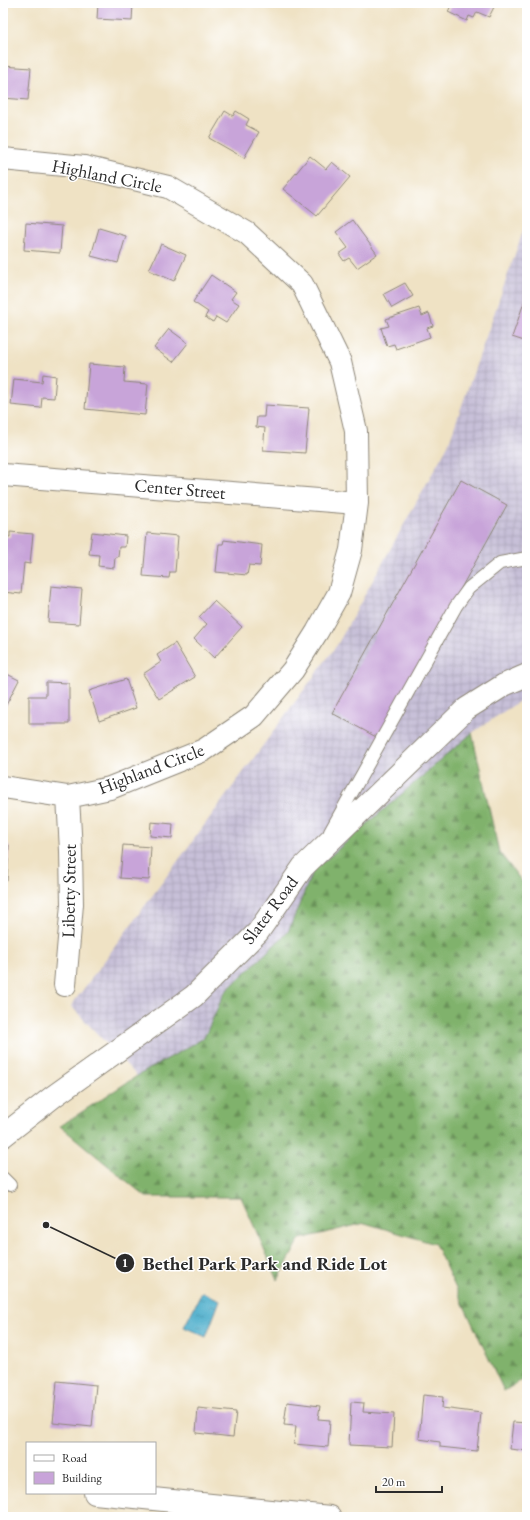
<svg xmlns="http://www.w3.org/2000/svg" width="530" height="1520" font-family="'EB Garamond',serif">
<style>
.industrial{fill:url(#industrial-grid)}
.forest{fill:url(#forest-firs);stroke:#566e4c}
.water{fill:url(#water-ripples);stroke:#3b6c7b}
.building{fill:#c8a4d9}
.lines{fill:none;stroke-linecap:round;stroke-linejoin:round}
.lane-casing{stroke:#8d8678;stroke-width:14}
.street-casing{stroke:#8d8678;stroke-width:24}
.lane{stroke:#fff;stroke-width:12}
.street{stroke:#fff;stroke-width:22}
.labels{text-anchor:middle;stroke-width:3;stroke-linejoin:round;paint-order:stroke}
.street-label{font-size:18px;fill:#2b2b2b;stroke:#fff}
.leader{fill:none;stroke:#2b2b2b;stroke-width:1.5}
.callout-dot{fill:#2b2b2b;stroke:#fff;stroke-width:1.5}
.mark-label{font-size:12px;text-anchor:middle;font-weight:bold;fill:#fff}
.callout-label{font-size:19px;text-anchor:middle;font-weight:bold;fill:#2b2b2b;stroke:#fff;stroke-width:3;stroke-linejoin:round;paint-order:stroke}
</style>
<defs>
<pattern id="industrial-grid" width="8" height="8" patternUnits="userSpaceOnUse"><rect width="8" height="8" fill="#c7c0d8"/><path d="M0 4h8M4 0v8" fill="none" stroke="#aba5ba"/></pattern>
<pattern id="forest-firs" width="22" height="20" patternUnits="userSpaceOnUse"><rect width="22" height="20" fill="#80b26c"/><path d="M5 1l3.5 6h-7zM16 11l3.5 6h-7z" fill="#699159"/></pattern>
<pattern id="water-ripples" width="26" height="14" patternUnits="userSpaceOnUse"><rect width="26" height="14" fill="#4badcb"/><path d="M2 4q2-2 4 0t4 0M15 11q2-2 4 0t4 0" fill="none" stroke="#3f8da5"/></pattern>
</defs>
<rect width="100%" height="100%" fill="#fff"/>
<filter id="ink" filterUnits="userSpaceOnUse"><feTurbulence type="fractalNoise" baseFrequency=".025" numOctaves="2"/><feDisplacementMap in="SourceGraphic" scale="8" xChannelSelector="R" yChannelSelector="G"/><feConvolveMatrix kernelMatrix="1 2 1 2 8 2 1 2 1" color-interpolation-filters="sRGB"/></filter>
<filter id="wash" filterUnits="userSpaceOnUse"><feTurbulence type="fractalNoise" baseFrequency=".012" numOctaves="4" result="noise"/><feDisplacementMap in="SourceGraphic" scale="16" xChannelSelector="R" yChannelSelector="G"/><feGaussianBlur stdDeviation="0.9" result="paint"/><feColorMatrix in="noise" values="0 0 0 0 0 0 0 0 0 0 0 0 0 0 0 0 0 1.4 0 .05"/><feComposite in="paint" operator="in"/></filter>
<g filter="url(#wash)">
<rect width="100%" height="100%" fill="#efe2c4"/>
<path class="industrial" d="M527 220V696L472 733 313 871 288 932 225 992 204 1038 137 1076 71 1006 337 645 448 445Z"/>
<path class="forest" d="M472 733 499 852 527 888V1377L504 1391 435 1244 365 1223 300 1239 278 1280 241 1197H146L60 1126 137 1076 204 1038 225 992 288 932 313 871Z"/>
<path class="water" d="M202 1292 220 1300 206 1337 184 1327Z"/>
<g id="blocks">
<path class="building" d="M98 3H133L132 21 97 19Z
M452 3H496L489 17 477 12 474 18 469 16 467 21 448 12Z
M3 66 31 68 28 100 3 98Z
M225 111 233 116 236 111 249 119 246 125 259 132 244 158 209 138Z
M310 156 326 169 332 162 350 177 317 216 283 189Z
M352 220 377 254 357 268 349 258 344 261 339 254 348 248 336 232Z
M26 223 62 226 60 253 24 250Z
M99 228 126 236 118 263 91 256Z
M161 244 186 255 174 281 149 270Z
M211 275 236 292 231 299 239 304 226 323 216 317 213 322 205 317 208 312 193 302Z
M405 283 413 296 392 308 384 294Z
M527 294V342L512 337Z
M419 308 422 316 429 313 433 326 427 328 430 337 396 349 394 344 387 346 381 328 389 326 386 319Z
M169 329 188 343 173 362 154 348Z
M89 364 125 367 124 382 148 384 145 415 85 409Z
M43 374 56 376 54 398 42 397 41 408 11 405 14 379 42 382Z
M265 405 309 408 305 453 263 450 265 428 256 427 257 417H264Z
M461 480 507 505 378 738 332 713Z
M10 532 33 534 30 564 24 563 21 594 3 592V536L10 537Z
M92 532 126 536 125 547H119L118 557H115L114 568 98 566 99 555 89 554Z
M147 533 178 536 175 572H170L169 578 143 576Z
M224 540 262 545 260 566 249 565 247 575 216 572 219 544H223Z
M51 586 82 589 79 624 48 622Z
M214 601 242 627 214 658 194 639 207 624 199 617Z
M175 643 195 677 159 699 143 674 161 662 157 655Z
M3 672 19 680 3 711Z
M126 679 136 708 99 721 89 691Z
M46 682 69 683V724H29V696H46Z
M151 822 173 824 172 838 150 836Z
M3 845H9L7 881H3Z
M123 845 151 847 149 880 120 878Z
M57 1381 96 1385 92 1427 53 1423Z
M423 1395 443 1397 442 1408 481 1413 477 1451 440 1447V1442L419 1439Z
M287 1402 320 1406 318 1419 330 1420 328 1447 294 1444 296 1426 284 1425Z
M351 1402 364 1403 363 1412 394 1414 392 1447 349 1445Z
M198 1408 236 1412 233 1437 196 1433Z
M513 1422 527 1423V1451L510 1449Z"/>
</g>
</g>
<g filter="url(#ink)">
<use href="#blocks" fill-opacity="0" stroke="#8d8678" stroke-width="1"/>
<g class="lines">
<g class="lane-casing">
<path id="lane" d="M330 832 456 606 469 588 500 563 527 558
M3 1178 10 1185"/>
</g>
<g class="street-casing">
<path id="street" d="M3 159 84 167 168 187 247 233 302 284 340 362 356 431 357 503 351 550 339 593 317 632 293 670 254 716 204 750 110 788 68 797 3 787
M3 475 357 503
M65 985 72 904 71 851 68 797
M3 1136 54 1096 194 996 258 932 303 867 466 709 504 685 527 675
M95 1493 330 1517"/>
</g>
<use href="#lane" class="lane"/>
<use href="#street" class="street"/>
</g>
</g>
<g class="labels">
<g class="street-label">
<text transform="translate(107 176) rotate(11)" y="6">Highland Circle</text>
<text transform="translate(180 489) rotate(5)" y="6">Center Street</text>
<text transform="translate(151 769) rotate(-21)" y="6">Highland Circle</text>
<text transform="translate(69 891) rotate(-89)" y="6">Liberty Street</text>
<text transform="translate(270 910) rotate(-53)" y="6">Slater Road</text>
</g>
</g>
<path class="leader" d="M46 1225L125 1263"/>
<g class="callout-dot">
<circle cx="46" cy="1225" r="4"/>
<circle cx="125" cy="1263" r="10"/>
</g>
<g class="mark-label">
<text x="125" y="1267">1</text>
</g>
<g class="callout-label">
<text x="265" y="1270">Bethel Park Park and Ride Lot</text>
</g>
<rect width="530" height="1520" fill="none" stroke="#fff" stroke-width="16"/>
<rect x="26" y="1442" width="130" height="52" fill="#ffffff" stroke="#aaaaaa"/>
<rect x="34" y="1455" width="20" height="6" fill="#ffffff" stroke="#aaaaaa"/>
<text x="62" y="1462" font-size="12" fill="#2b2b2b">Road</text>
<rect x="34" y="1472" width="20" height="12" fill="#c8a4d9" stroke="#aaaaaa"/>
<text x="62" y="1482" font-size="12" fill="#2b2b2b">Building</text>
<path d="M376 1486v6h66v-6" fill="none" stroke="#2b2b2b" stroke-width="2"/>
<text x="382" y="1486" font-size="12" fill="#2b2b2b" stroke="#ffffff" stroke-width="3" paint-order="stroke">20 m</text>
</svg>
